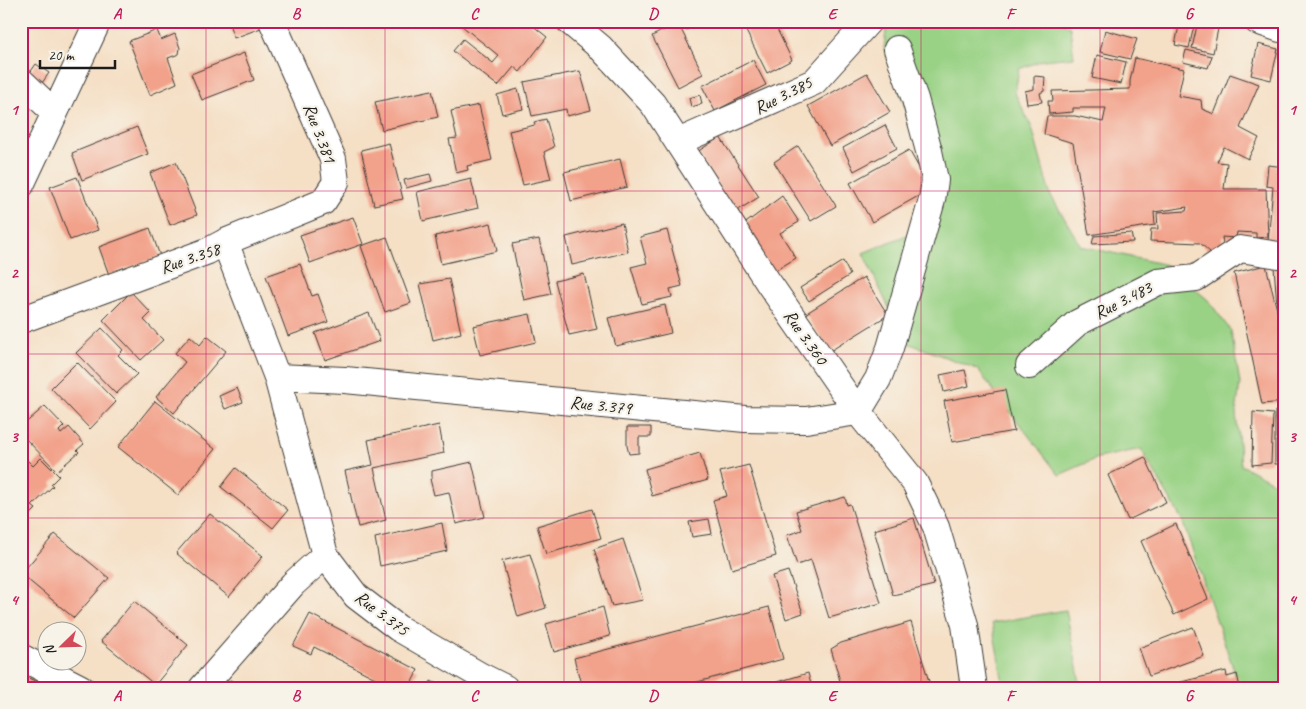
<svg xmlns="http://www.w3.org/2000/svg" width="1306" height="709" font-family="Caveat,sans-serif">
<style>
.green{fill:#99d285;stroke:#5a7750}
.building{fill:#f2a28b}
.lines{fill:none;stroke-linecap:round;stroke-linejoin:round}
.street-casing{stroke:#3d3935;stroke-width:28}
.street{stroke:#fff;stroke-width:26}
.grid{fill:none;stroke:#c2185b;stroke-width:1;stroke-opacity:0.55}
.labels{text-anchor:middle;stroke-width:4.5;stroke-linejoin:round;paint-order:stroke}
.street-label{font-size:18px;fill:#1c1c1c;stroke:#f7f3e8}
.neatline{fill:none;stroke:#c2185b;stroke-width:2}
.grid-label{font-size:16px;text-anchor:middle;font-weight:bold;fill:#c2185b}
</style>
<rect width="100%" height="100%" fill="#f7f3e8"/>
<filter id="ink" filterUnits="userSpaceOnUse"><feTurbulence type="fractalNoise" baseFrequency=".02" numOctaves="2"/><feDisplacementMap in="SourceGraphic" scale="10" xChannelSelector="R" yChannelSelector="G"/><feConvolveMatrix kernelMatrix="1 2 1 2 8 2 1 2 1" color-interpolation-filters="sRGB"/></filter>
<filter id="wash" filterUnits="userSpaceOnUse"><feTurbulence type="fractalNoise" baseFrequency=".0096" numOctaves="4" result="noise"/><feDisplacementMap in="SourceGraphic" scale="20" xChannelSelector="R" yChannelSelector="G"/><feGaussianBlur stdDeviation="1.12" result="paint"/><feColorMatrix in="noise" values="0 0 0 0 0 0 0 0 0 0 0 0 0 0 0 0 0 1.4 0 .05"/><feComposite in="paint" operator="in"/></filter>
<g filter="url(#wash)">
<rect width="100%" height="100%" fill="#f5dfc5"/>
<path class="green" d="M887 21H1060L1070 27 1074 57 1043 60 1019 69 1015 93 1032 128 1050 194 1081 246 1167 265 1208 300 1231 331 1240 383 1236 414 1241 465 1280 486 1285 493V688H1240L1182 520 1141 449 1098 458 1059 475 977 369 905 342 863 253 926 227 933 183 884 49Z
M1066 610 1081 688H1004L992 623Z"/>
<g id="blocks">
<path class="building" d="M228 21H258L261 28 234 38Z
M456 21H527L547 37 520 72 514 67 498 86 453 51 463 39 493 63 499 56Z
M681 21H704L686 30Z
M741 21H773L792 60 767 73Z
M1180 21H1195L1189 48 1175 45Z
M1198 21 1219 24 1213 53 1192 48Z
M678 23 703 74 678 87 652 36Z
M157 30 161 40 175 34 180 48 179 54 168 58 177 83 150 95 129 41Z
M1105 30 1137 39 1130 59 1100 52Z
M1258 44 1278 49 1271 80 1251 75Z
M1186 50 1212 56 1208 68 1183 62Z
M244 53 254 80 202 100 191 74Z
M1097 55 1126 62 1121 84 1092 78Z
M1135 58 1184 69 1178 96 1201 100 1202 109 1214 114 1230 74 1259 84 1240 128 1259 138 1248 159 1224 147 1217 162 1227 163 1224 189H1266L1268 237 1256 238V233L1237 232 1236 238 1222 237 1224 251 1211 253 1200 243 1150 241 1151 229H1158L1157 213 1186 211 1187 207 1154 212 1155 225 1089 235 1073 143 1044 134 1047 116H1075L1103 122 1106 108H1073V112L1049 114 1048 101H1053L1052 91 1130 89V81Z
M753 60 766 85 715 111 702 86Z
M36 64 49 73 42 83 29 74Z
M580 71 591 110 567 116 566 109 532 116 524 82Z
M867 73 890 112 830 146 808 106Z
M1034 76 1045 77 1044 91 1040 93 1042 102 1027 104 1025 91 1034 89Z
M518 89 523 109 502 114 497 95Z
M432 90 438 117 382 130 375 102Z
M700 95 702 104 691 107 689 98Z
M479 105 492 160 467 166 468 170 456 173 449 139 457 138 451 111Z
M546 119 554 147 544 152 551 179 523 185 509 131 535 125 534 122Z
M885 125 897 148 854 171 843 148Z
M137 127 148 154 82 180 72 153Z
M720 137 759 197 735 212 697 152Z
M389 143 403 199 374 205 361 150Z
M798 146 836 206 811 221 774 162Z
M909 150 931 189 872 222 850 183Z
M620 159 627 187 571 201 564 172Z
M176 162 197 215 170 225 150 173Z
M1268 165 1285 167V181L1283 183H1285V242L1268 241 1273 187 1266 186Z
M430 174 432 181 406 188 404 180Z
M77 177 98 230 70 240 50 187Z
M471 179 478 208 423 221 417 192Z
M782 196 799 222 780 233 796 258 773 272 743 225Z
M353 217 363 244 310 263 300 235Z
M491 223 497 251 441 264 435 236Z
M622 223 628 252 572 265 566 237Z
M150 228 160 256 109 275 99 247Z
M667 230 682 286 670 289 672 297 642 304 631 267 647 263 640 237Z
M1131 233 1133 242 1092 244 1094 236Z
M387 237 411 303 385 312 361 246Z
M539 239 551 294 524 300 512 244Z
M843 261 850 275 809 301 800 288Z
M300 264 312 296 318 294 328 322 288 336 266 276Z
M1266 265 1281 327 1285 326V402L1262 404 1234 273Z
M1285 266V305H1277L1274 267Z
M584 274 597 329 569 335 555 281Z
M864 277 888 315 830 351 805 314Z
M449 279 461 333 433 340 420 284Z
M131 292 151 313 144 320 163 340 141 360 103 320Z
M665 305 671 333 616 346 608 318Z
M369 313 380 341 325 360 315 333Z
M530 314 536 342 480 355 473 326Z
M102 328 123 350 118 355 137 374 116 394 76 353Z
M190 336 200 345 207 336 226 351 174 413 156 397 185 362 175 353Z
M77 362 116 402 90 429 51 388Z
M965 370 969 386 944 392 940 375Z
M237 388 243 402 225 409 219 396Z
M1005 390 1014 431 952 442 944 401Z
M155 401 215 449 178 495 118 447Z
M45 406 64 426 59 431 61 434 69 427 84 444 77 450 79 452 57 471 21 434V427Z
M1275 411H1285V464H1275Z
M1253 412 1273 414 1271 463 1252 465Z
M439 425 444 453 374 468 386 520 358 527 345 471 373 465 368 440Z
M627 427H651V437H639V453L629 454 627 446Z
M700 453 708 480 652 496 645 469Z
M21 454 33 466 41 458 59 476 51 484 53 486 32 506 36 509 21 524Z
M1145 457 1166 502 1128 520 1108 475Z
M472 462 485 517 456 524 449 492 434 495 430 479H432V471Z
M749 465 776 556 732 569 713 500 727 496 720 472Z
M236 468 288 510 273 528 221 487Z
M845 497 847 505 850 504 881 603 829 618 811 560 797 565 787 535 802 530 796 511Z
M592 509 601 538 546 554 537 526Z
M210 514 263 556 229 597 176 553Z
M914 518 934 585 893 595 874 530Z
M709 519 712 534 692 537 689 522Z
M442 523 447 551 380 566 375 538Z
M1176 524 1208 599 1174 615 1141 541Z
M55 534 109 578 74 618 21 574Z
M623 539 643 600 612 606 594 549Z
M530 554 546 608 518 617 502 561Z
M788 571 803 613 786 619 772 576Z
M134 601 188 645 155 685 101 641Z
M603 607 610 636 554 652 546 624Z
M769 607 783 659 675 688H582L574 658Z
M310 614 418 670 409 688H395L314 647 311 654 293 646Z
M911 622 931 688H842L831 649 841 643Z
M1193 627 1204 656 1149 676 1139 648Z
M1226 671 1227 677 1237 674 1240 688H1157Z
M808 673 812 688H761V687Z
M22 675 50 688H21Z
M230 680 247 688H226Z
M431 681 445 688H428Z"/>
</g>
</g>
<g filter="url(#ink)">
<use href="#blocks" fill-opacity="0" stroke="#3d3935" stroke-width="1"/>
<g class="lines">
<g class="street-casing">
<path id="street" d="M569 21 601 48 653 104 768 282 858 412 915 483 936 527 965 625 974 688
M1257 21 1280 29 1285 28
M21 81 54 112
M678 142 814 82 869 21
M21 185 98 21
M225 242 323 202 336 182 333 159 272 21
M21 320 208 251 225 242 277 377 325 555
M1029 366 1077 323 1158 282 1196 278 1240 249 1285 256
M277 377 345 380 745 419 806 420 858 412 878 379 890 348 932 200 935 180 929 151 915 99 897 49
M21 657 81 688
M202 688 293 584 325 555 356 596 398 628 481 676 505 688"/>
</g>
<use href="#street" class="street"/>
</g>
</g>
<path class="grid" d="M206 21V688M385 21V688M564 21V688M742 21V688M921 21V688M1100 21V688M21 191H1285M21 354H1285M21 518H1285"/>
<g class="labels">
<g class="street-label">
<text transform="translate(783 95) rotate(-27)" y="6">Rue 3.385</text>
<text transform="translate(320 133) rotate(69)" y="6">Rue 3.381</text>
<text transform="translate(190 258) rotate(-19)" y="6">Rue 3.358</text>
<text transform="translate(1123 300) rotate(-27)" y="6">Rue 3.483</text>
<text transform="translate(806 337) rotate(55)" y="6">Rue 3.360</text>
<text transform="translate(601 405) rotate(6)" y="6">Rue 3.379</text>
<text transform="translate(382 613) rotate(37)" y="6">Rue 3.375</text>
</g>
</g>
<rect width="1306" height="709" fill="none" stroke="#f7f3e8" stroke-width="55"/>
<g transform="translate(62 646) rotate(247)"><circle r="24" fill="#f7f3e8" stroke="#9f9d96"/>
<path d="M0-4L9 19L0 12L-9 19Z" fill="#d1495b"/>
<text y="-8" font-size="14" font-weight="bold" text-anchor="middle" fill="#1c1c1c">N</text>
</g>
<path d="M40 60v8h75v-8" fill="none" stroke="#1c1c1c" stroke-width="2.5"/>
<text x="48" y="60" font-size="15" fill="#1c1c1c" stroke="#f7f3e8" stroke-width="4" paint-order="stroke">20 m</text>
<rect x="28" y="28" width="1250" height="654" class="neatline"/>
<g class="grid-label">
<text x="117" y="19">A</text>
<text x="296" y="19">B</text>
<text x="474" y="19">C</text>
<text x="653" y="19">D</text>
<text x="832" y="19">E</text>
<text x="1010" y="19">F</text>
<text x="1189" y="19">G</text>
<text x="14" y="115">1</text>
<text x="1292" y="115">1</text>
<text x="14" y="278">2</text>
<text x="1292" y="278">2</text>
<text x="14" y="442">3</text>
<text x="1292" y="442">3</text>
<text x="14" y="605">4</text>
<text x="1292" y="605">4</text>
<text x="117" y="701">A</text>
<text x="296" y="701">B</text>
<text x="474" y="701">C</text>
<text x="653" y="701">D</text>
<text x="832" y="701">E</text>
<text x="1010" y="701">F</text>
<text x="1189" y="701">G</text>
</g>
</svg>
